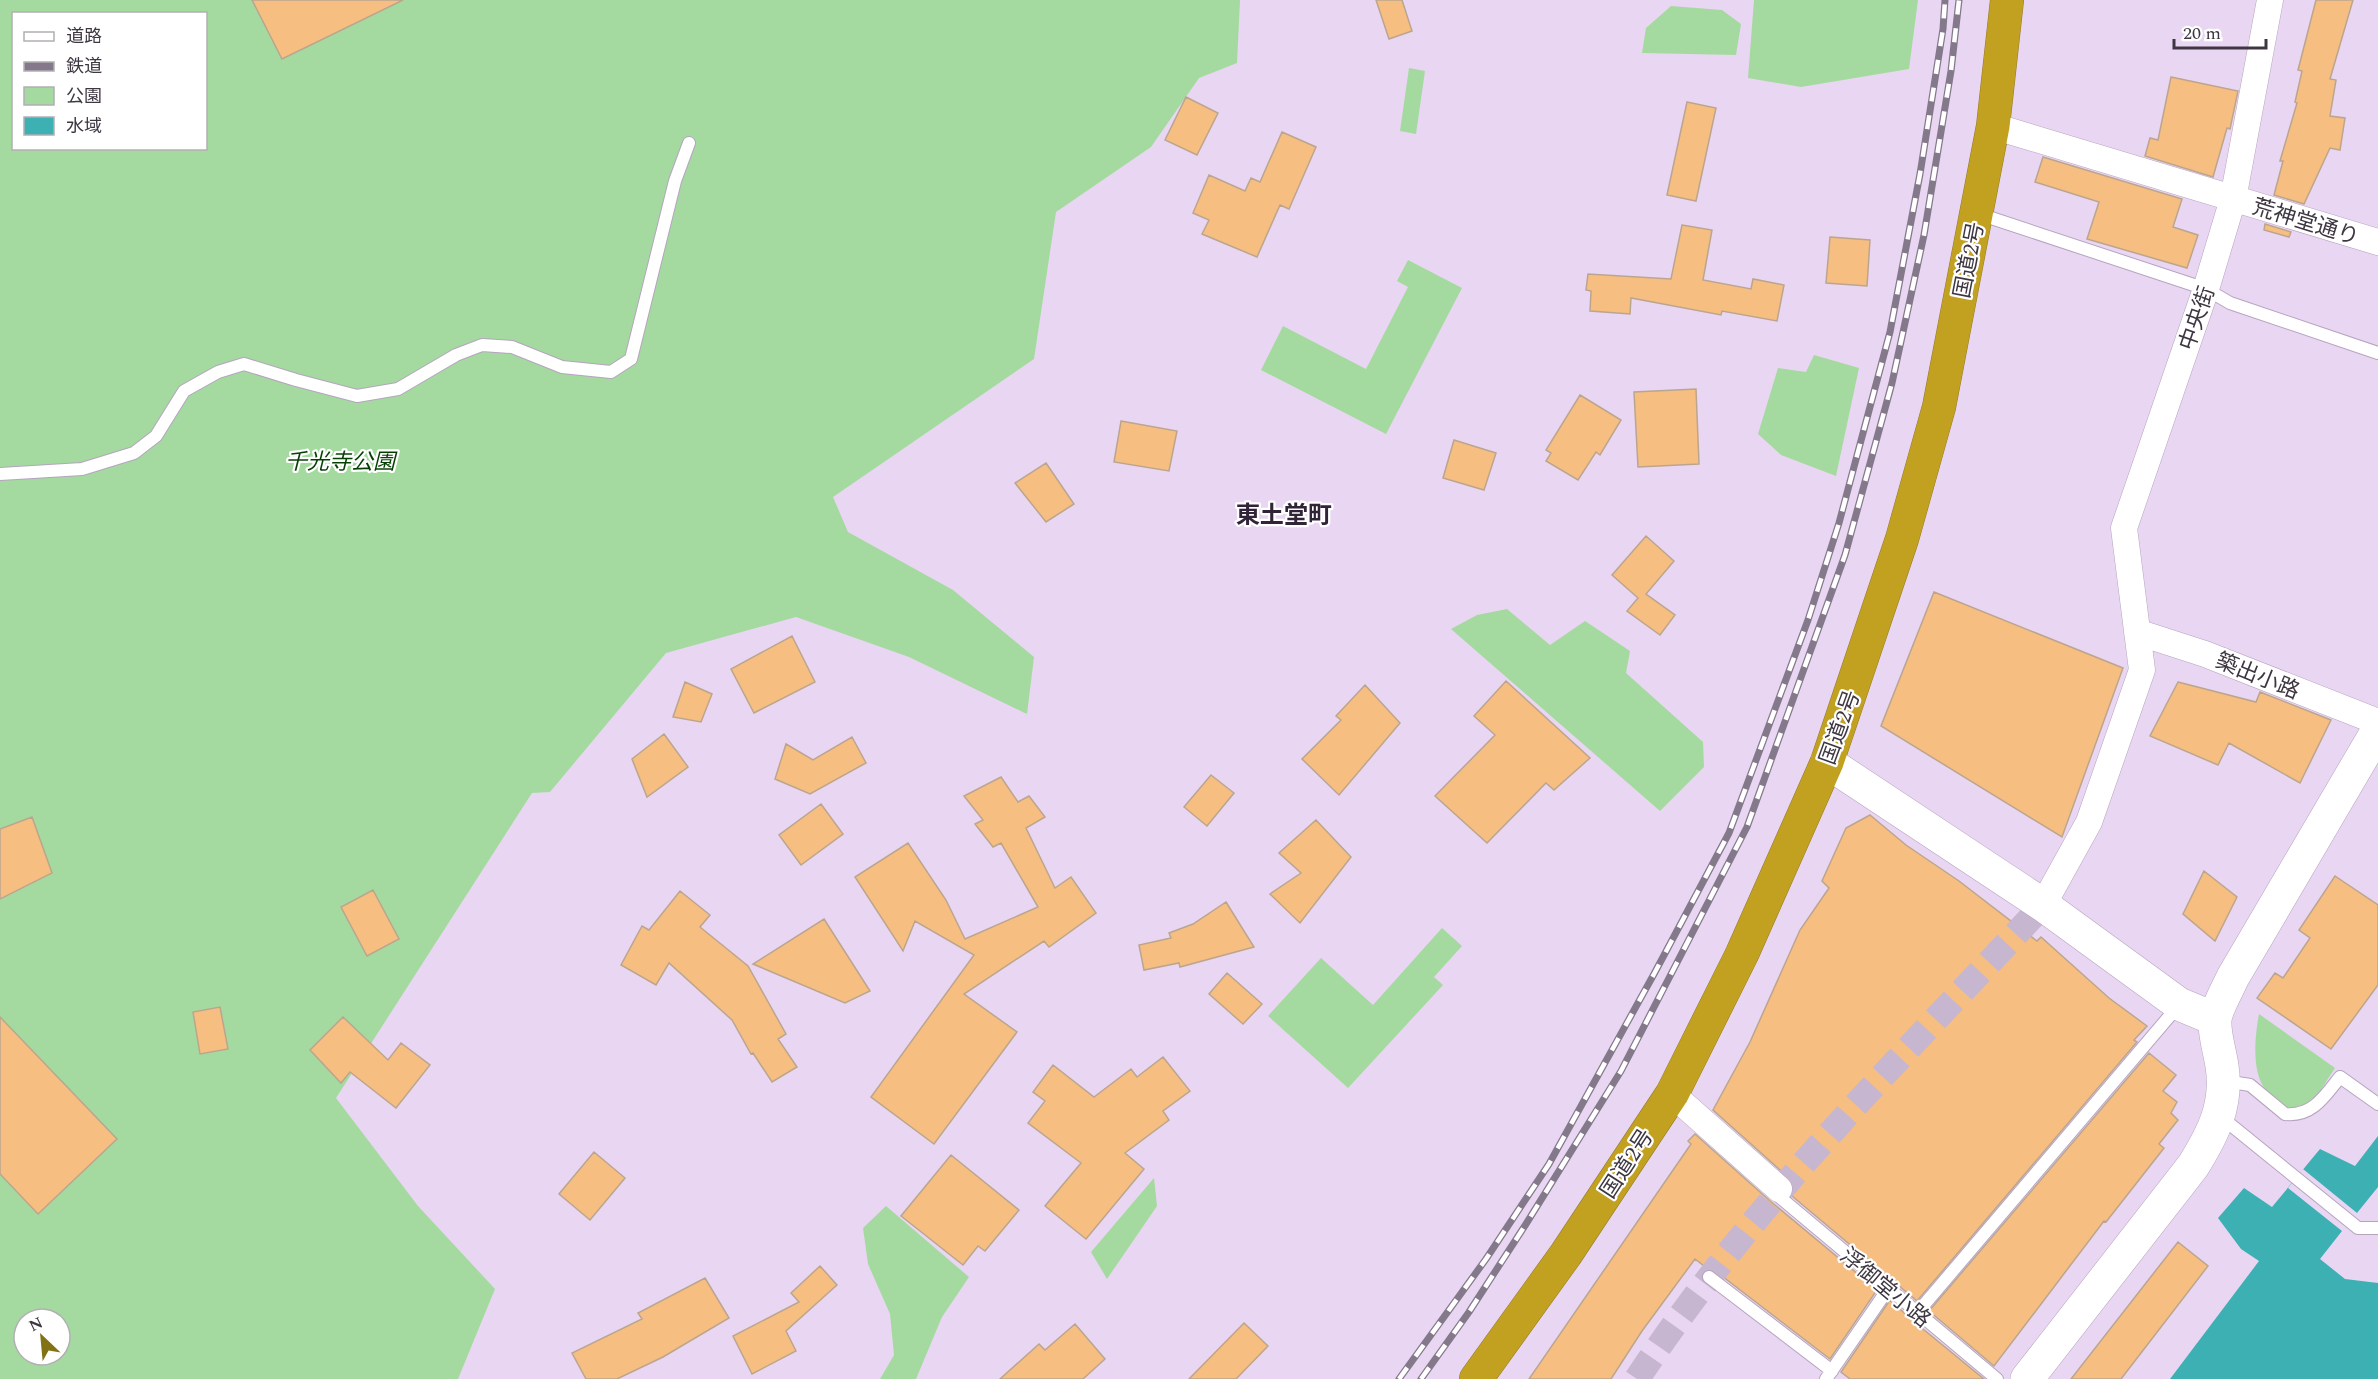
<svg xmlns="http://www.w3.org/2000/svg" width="2378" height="1379" font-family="Spectral,'Noto Sans JP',serif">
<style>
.green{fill:#a4da9f;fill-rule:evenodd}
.water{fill:#3db0b4}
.pier{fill:#e9d6f2}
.building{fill:#f6be81;stroke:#bca58e;stroke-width:1.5}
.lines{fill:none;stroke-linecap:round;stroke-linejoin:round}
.street-tunnel{stroke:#c7b6cf;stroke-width:26;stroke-dasharray:26 13;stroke-linecap:butt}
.lane-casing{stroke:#b6a4bf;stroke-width:14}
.street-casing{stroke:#b6a4bf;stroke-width:27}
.secondary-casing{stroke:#b6a4bf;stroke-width:34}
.highway-casing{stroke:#947c2d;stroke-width:34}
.lane{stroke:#fff;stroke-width:12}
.street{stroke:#fff;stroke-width:26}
.secondary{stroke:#fff;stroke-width:33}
.highway{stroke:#c2a121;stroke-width:33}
.rail-casing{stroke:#84798b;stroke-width:7}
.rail{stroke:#fff;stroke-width:4.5;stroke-dasharray:14;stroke-linecap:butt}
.labels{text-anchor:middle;stroke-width:4.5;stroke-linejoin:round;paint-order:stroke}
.street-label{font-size:22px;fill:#3e3742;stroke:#fff}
.park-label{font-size:22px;font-style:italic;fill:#043f04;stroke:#fff}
.neighbourhood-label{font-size:24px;font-weight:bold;fill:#312338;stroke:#fff}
</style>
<rect width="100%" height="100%" fill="#e9d6f2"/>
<path class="green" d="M0 0H1240L1237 63 1199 78 1151 147 1056 212 1034 359 833 497 848 532 953 590 1034 657 1027 714 909 657 796 617 666 653 550 792 532 793 336 1098 418 1206 495 1289 458 1379H0ZM14 14H206V148H14ZM24 1319H60V1355H24Z
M1754 0H1918L1909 69 1801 87 1748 78Z
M1671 6 1722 10 1741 24 1736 55 1642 53 1646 28Z
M1409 68 1425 71 1416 134 1400 131Z
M1408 260 1462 288 1386 434 1261 370 1283 326 1366 369 1408 287 1397 281Z
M1814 355 1859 368 1836 476 1781 455 1758 434 1778 368 1806 372Z
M1507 609 1550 645 1585 621 1630 651 1626 673 1703 742 1704 767 1660 811 1451 629 1477 615Z
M1442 928 1462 946 1434 977 1443 985 1348 1088 1268 1016 1321 958 1373 1005Z
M2259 1014 2335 1068C2321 1088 2315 1108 2288 1108 2281 1102 2272 1097 2266 1090 2251 1073 2255 1035 2259 1014Z
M1154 1178 1157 1206 1107 1279 1091 1252Z
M886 1206 969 1277 942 1317 916 1379H880L894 1355 890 1314 868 1264 863 1228Z"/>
<path class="water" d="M2378 1136V1379H2170L2259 1261 2241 1249 2218 1218 2244 1188 2272 1207 2320 1149 2355 1166Z"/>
<path class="pier" d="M2303 1169 2357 1213 2378 1187V1283L2345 1279 2320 1259 2342 1231 2288 1188Z"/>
<path class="building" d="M252 0H403L282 59Z
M1376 0H1402L1412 31 1389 39Z
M2316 0H2353L2330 79 2336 80 2330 116 2345 118 2340 150 2330 148 2304 204 2274 195 2283 161H2280L2297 103 2295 102 2302 71 2298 70Z
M2171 77 2238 91 2230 129 2227 128 2213 177 2145 156 2150 138 2158 140Z
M1186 97 1218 113 1197 155 1165 140Z
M1687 102 1716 108 1696 201 1667 195Z
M1282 132 1316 147 1289 209 1280 205 1257 257 1202 234 1209 220 1193 213 1209 175 1245 191 1251 178 1260 182Z
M2043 157 2182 199 2173 227 2198 235 2187 268 2087 239 2099 202 2035 182Z
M2265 224 2291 232 2289 237 2264 230Z
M1682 225 1712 230 1703 280 1751 289 1753 279 1784 285 1777 321 1722 311 1721 315 1631 298 1630 314 1590 311 1591 291 1586 290 1588 274 1671 279Z
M1830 237 1870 240 1867 286 1826 283Z
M1696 389 1699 464 1638 467 1634 392Z
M1580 395 1621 420 1600 455 1596 452 1578 480 1546 461 1551 453 1546 450Z
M1121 421 1177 431 1169 471 1114 462Z
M1454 440 1496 453 1484 490 1443 478Z
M1046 463 1074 504 1046 522 1015 483Z
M1646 536 1674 561 1646 594 1675 615 1660 635 1627 611 1638 598 1612 575Z
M1934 592 2123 668 2062 837 1881 726Z
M792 636 815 682 754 713 731 669Z
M1506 681 1590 758 1554 790 1546 783 1487 843 1435 796 1495 735 1474 716Z
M685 682 712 694 701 722 673 717Z
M2178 682 2256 702 2260 692 2331 720 2300 783 2229 743 2218 765 2150 736Z
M1365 685 1400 723 1339 795 1302 759 1341 720 1336 716Z
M664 734 688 767 647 797 632 759Z
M852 737 866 763 810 794 775 779 786 744 813 760Z
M1211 775 1234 793 1207 826 1184 807Z
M1001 777 1018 802 1029 796 1045 817 1026 828 1055 888 1071 877 1096 913 1049 947 1044 941 964 994 1017 1032 934 1144 871 1097 974 955 915 921 903 951 855 877 908 843 946 900 965 939 1038 907 1001 843 993 847 975 824 983 820 964 796Z
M821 804 843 834 801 865 779 835Z
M1870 815 1906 845 1959 881 2037 941 2041 937 2109 998 2147 1026 2134 1040 2137 1042 1917 1301 1792 1196 1793 1185 1789 1178 1713 1110 1750 1042 1800 930 1829 888 1822 881 1846 828Z
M32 817 52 873 0 899V829Z
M1316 820 1351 857 1300 923 1270 894 1301 873 1279 853Z
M2204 871 2237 897 2215 941 2183 914Z
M2335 876 2378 905V985L2331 1049 2257 998 2275 973 2283 978 2310 938 2299 930Z
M373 890 399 939 367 956 341 907Z
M680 891 710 915 700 927 748 966 786 1034 778 1039 797 1067 772 1082 753 1053 751 1054 732 1020 669 963 656 985 621 965 642 926 649 930Z
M1226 902 1254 947 1180 967 1179 963 1144 970 1139 945 1171 938 1169 933 1193 924Z
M824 919 870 991 845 1003 753 964Z
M1227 973 1262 1004 1243 1024 1209 994Z
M220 1007 228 1049 200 1054 193 1012Z
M0 1017 117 1139 38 1214 0 1174Z
M343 1017 388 1060 401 1043 430 1065 396 1108 350 1072 341 1083 310 1050Z
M2149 1053 2176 1075 2163 1091 2177 1102 2171 1113 2178 1120 2159 1144 2164 1148 2106 1222 2104 1221 1994 1366 1929 1311Z
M1163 1057 1190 1091 1163 1111 1169 1120 1125 1153 1144 1169 1086 1239 1045 1206 1081 1163 1028 1123 1045 1101 1033 1092 1053 1065 1094 1097 1131 1069 1137 1077Z
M1695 1134 1769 1200 1877 1290 1830 1359 1714 1270 1708 1269 1695 1259 1642 1331 1611 1379H1529L1691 1144 1688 1141Z
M594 1152 625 1178 590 1220 559 1194Z
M951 1155 1019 1210 985 1251 978 1246 963 1265 901 1216Z
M2178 1242 2208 1266 2121 1379H2071Z
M820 1266 837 1285 786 1331 796 1351 752 1374 733 1336 799 1302 791 1293Z
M705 1278 729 1318 663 1357 617 1379H586L572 1353 642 1319 638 1313Z
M1890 1300 1912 1320 1984 1379H1850L1841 1372Z
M1244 1323 1268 1346 1236 1379H1189Z
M1075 1324 1105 1359 1083 1379H1000L1039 1344 1045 1350Z"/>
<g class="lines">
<path class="street-tunnel" d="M1637 1379C1752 1204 1902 1057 2043 905"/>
<g class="lane-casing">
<path id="lane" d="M1979 214 2206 289 2230 303 2378 353
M0 474 82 469 134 453 156 436 184 391 218 372 244 364 296 380 357 396 398 389 456 355 482 345 512 347 562 367 611 372 631 359 675 181 689 143
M2225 1081 2250 1085 2285 1114C2312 1117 2325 1096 2340 1077L2378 1104
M2221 1117 2358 1228H2378
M1776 1194 1997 1379
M1709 1277 1832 1371
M1917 1313 2179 1005
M1826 1379 1888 1289"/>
</g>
<g class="street-casing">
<path id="street" d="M1993 126 2378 242
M2137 632 2205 654 2378 722
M2043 905 2089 822 2142 670 2124 528 2206 289 2233 199 2270 0
M1672 1094 1779 1189"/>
</g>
<g class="secondary-casing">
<path id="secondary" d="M1827 762 2043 905 2179 1004 2215 1019
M2027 1379 2193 1166C2213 1134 2228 1105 2222 1066 2220 1052 2214 1034 2215 1020 2216 1009 2228 988 2233 977L2378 730"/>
</g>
<g class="highway-casing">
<path id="highway" d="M1476 1379 1566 1254 1672 1094 1742 954 1827 762 1902 539 1939 407 1993 126 2007 0"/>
</g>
<use href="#lane" class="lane"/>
<use href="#street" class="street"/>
<use href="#secondary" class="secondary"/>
<use href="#highway" class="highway"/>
<g class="rail-casing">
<path id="rail" d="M1399 1379 1486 1259 1549 1164 1654 974 1729 833 1808 620 1839 523 1890 332 1920 174 1943 29 1945 0
M1421 1379 1469 1312 1526 1224 1621 1071 1747 827 1845 555 1892 383 1924 235 1951 71 1959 0"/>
</g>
<use href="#rail" class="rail"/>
</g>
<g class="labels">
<g class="street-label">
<text transform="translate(2306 221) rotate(17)" y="8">荒神堂通り</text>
<text transform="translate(1968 260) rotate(-79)" y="8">国道2号</text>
<text transform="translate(2196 318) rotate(-71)" y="8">中央街</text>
<text transform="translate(2258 675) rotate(22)" y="8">築出小路</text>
<text transform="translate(1839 727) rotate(-70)" y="8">国道2号</text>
<text transform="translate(1626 1163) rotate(-57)" y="8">国道2号</text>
<text transform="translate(1886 1287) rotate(40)" y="8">浮御堂小路</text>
</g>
<g class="park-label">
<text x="340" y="469">千光寺公園</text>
</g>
<g class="neighbourhood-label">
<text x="1284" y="523">東土堂町</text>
</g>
</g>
<rect x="12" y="12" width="195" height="138" fill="#ffffff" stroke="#b2afb3" stroke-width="1.5"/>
<rect x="24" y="32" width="30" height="9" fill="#ffffff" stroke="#b2afb3" stroke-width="1.5"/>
<text x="66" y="42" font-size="18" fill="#3e3742">道路</text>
<rect x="24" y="62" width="30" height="9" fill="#84798b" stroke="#b2afb3" stroke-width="1.5"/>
<text x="66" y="72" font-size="18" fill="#3e3742">鉄道</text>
<rect x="24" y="87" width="30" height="18" fill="#a4da9f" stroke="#b2afb3" stroke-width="1.5"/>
<text x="66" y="102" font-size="18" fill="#3e3742">公園</text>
<rect x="24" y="117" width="30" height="18" fill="#3db0b4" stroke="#b2afb3" stroke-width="1.5"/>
<text x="66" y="132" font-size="18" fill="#3e3742">水域</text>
<g transform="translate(42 1337) rotate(334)"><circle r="28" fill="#ffffff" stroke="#b2afb3" stroke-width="1.5"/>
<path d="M0-4.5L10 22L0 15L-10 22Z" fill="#837213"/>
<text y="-9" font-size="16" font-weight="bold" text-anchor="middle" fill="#3e3742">N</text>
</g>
<path d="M2174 39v9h92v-9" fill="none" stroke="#3e3742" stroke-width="3"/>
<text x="2183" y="39" font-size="18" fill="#3e3742" stroke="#ffffff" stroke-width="4.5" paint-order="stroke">20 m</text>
</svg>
